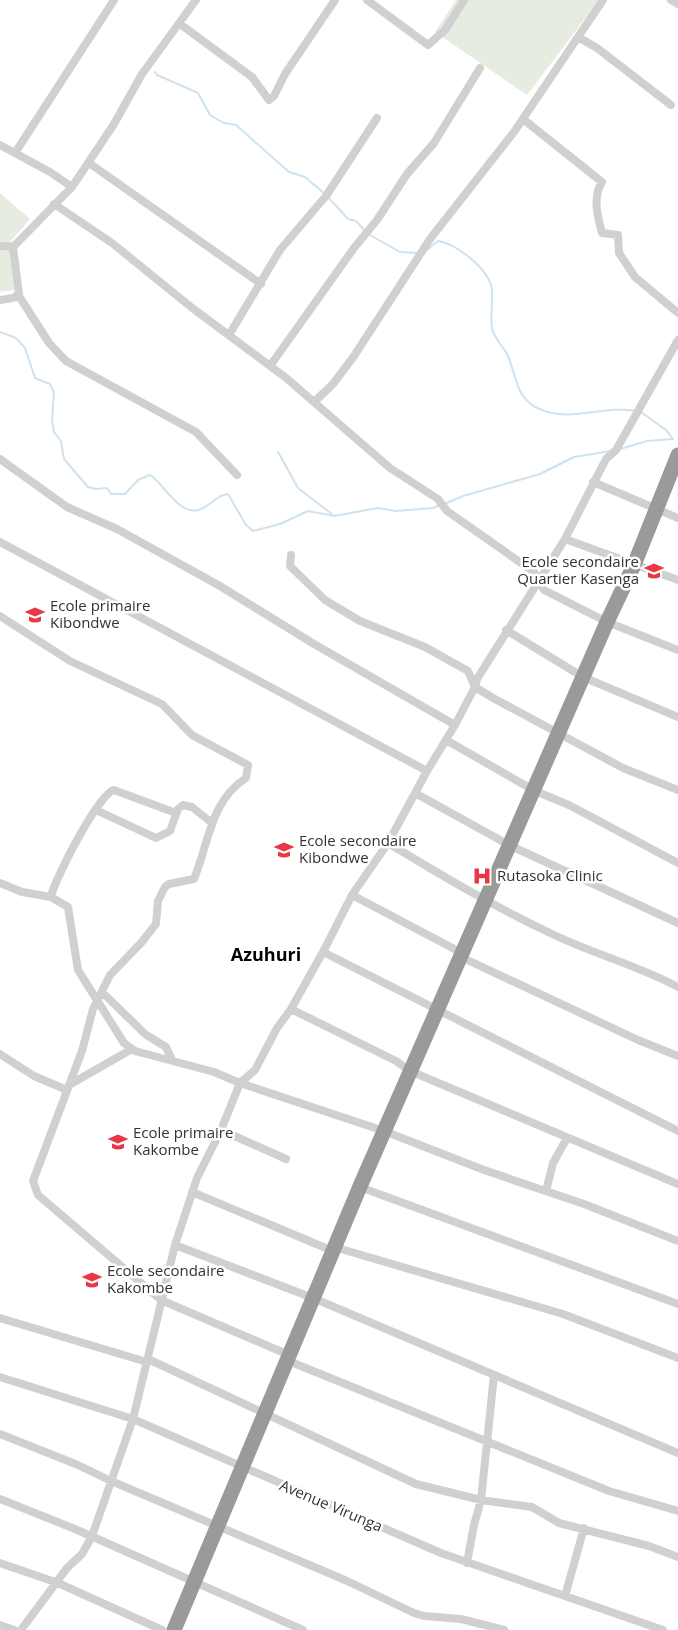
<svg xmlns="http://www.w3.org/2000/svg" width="678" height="1630" font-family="'Open Sans',sans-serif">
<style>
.green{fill:#e6ecdf}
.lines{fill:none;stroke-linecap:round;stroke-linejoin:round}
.stream{stroke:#cfe2ee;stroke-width:2}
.street{stroke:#d0d0d0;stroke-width:8}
.highway{stroke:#9a9a9a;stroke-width:15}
.labels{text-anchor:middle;stroke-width:5;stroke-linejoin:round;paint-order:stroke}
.poi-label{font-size:15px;fill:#333;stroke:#fff;text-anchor:start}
.street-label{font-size:15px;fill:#333;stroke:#fff}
.quarter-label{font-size:18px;font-weight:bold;fill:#000;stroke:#fff}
</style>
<rect width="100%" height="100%" fill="#fff"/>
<path class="green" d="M456 0H599L527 95 435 32Z
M0 193 30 219 11 241 14 290 0 292Z"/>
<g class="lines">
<path class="stream" d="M155 72 157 75 198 93 210 115 224 123 236 125 289 172 305 177 325 194
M328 197 348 219 356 221 366 232
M370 235 400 252 417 253
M427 250 438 241C457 244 490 270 492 290 493 302 490 315 492 328 494 338 502 345 507 354 517 374 514 400 542 410 573 422 604 405 636 411
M0 332 16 338 25 348 35 378 50 384 54 393 52 420 54 432 61 441 64 459 88 487 96 489 107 488 111 494H125L138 480 150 475C163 483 179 515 198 510 211 507 215 495 228 494L246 525 253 531 280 524 308 511 334 516 378 508 396 511 433 508 440 505
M641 412 666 430 673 439
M620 449 647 441 673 439
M278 452 298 488 333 515
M444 504 463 496 540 474 574 457 611 451"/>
<path class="street" d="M367 0 428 45 445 30 464 0
M671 0 678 4
M180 24 252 77 269 100 274 96 285 74 335 0
M578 37 597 48 671 105
M523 119 602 182C592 197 598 218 602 233L618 235 619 253 635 277 678 313
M0 145 50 172 72 187
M15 153 114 0
M89 163 261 284
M54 204 112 243 191 307 285 377 390 468 438 499 447 511 534 572 544 590 607 622 678 650
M0 246 13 247
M19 296 49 343 66 361 196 432 237 475
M0 300 13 298 19 294 13 247 72 187 114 124 142 74 196 0
M229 335 280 250 326 196 377 118
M270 366 354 248 377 220 407 174 434 143 480 68
M314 402 333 384 354 356 430 239 514 132 603 0
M0 459 67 507 117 529 220 586 314 644 455 725
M593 482 678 518
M565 539 678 580
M0 542 427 771
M291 555 290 566 325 600 360 621 425 647 468 671 475 687 493 698 623 768 678 790
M0 616 70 661 162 704 192 735 248 765 246 778C210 801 209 843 194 879L169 884 165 887 158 901 156 924 141 943 110 975 93 1009 82 1051 33 1181 38 1195 161 1300 289 1355
M506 630 583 677 678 717
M446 740 535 791 569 805 678 863
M415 793 511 846 678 923
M96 810 156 838 170 831 178 809 183 805 192 807 212 823
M388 843C441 875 493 906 548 932 590 953 637 965 678 987
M0 883 22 892 51 897 68 907 78 970 124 1043 135 1051 214 1072 240 1083 384 1131 484 1170 584 1204 678 1241
M352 895 462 953
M51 897C54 880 99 793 114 790L176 813
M323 952 678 1131
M461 957 638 1040 678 1056
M102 992 145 1034 166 1047 172 1060
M291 1009 396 1061 410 1071 678 1184
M0 1054 34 1076 67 1090
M69 1085 132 1049
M221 1130 286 1159
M360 1187 678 1304
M546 1191 553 1163 567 1138
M192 1192 333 1251
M175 1245 313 1298 678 1453
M334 1247 563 1314 678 1358
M0 1318 147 1362
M148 1359 416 1484 481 1500 532 1507 559 1523 649 1546 678 1557
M286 1360 609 1491 678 1511
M0 1377 133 1419 441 1553 663 1630
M0 1434 78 1465 111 1481 345 1580 414 1613 424 1616 461 1619 504 1630
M0 1499 75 1529 303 1630
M0 1563 58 1583 162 1630
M467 1563 474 1525 481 1500 494 1375
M565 1596 584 1528
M0 1625 14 1630
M21 1630 67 1568 82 1554 92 1536 133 1419 175 1245 197 1178 221 1130 240 1083 255 1070 277 1028 291 1009 323 952 352 895 388 843 427 771 455 725 475 687 477 679 565 539 606 459 616 450 678 340"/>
<path class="highway" d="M174 1630 361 1184 607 622 634 565 678 455"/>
</g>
<defs>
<g id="school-bare" transform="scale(1.5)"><path d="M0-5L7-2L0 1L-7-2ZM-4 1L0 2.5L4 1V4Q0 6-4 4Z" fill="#e63946" stroke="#fff" stroke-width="2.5" paint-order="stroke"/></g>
<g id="hospital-bare" transform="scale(1.5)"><path d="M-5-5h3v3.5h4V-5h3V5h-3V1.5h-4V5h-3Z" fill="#e63946" stroke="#fff" stroke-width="2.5" paint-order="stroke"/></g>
</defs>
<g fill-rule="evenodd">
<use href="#school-bare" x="654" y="571"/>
<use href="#school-bare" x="35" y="615"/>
<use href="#school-bare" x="284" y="850"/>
<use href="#hospital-bare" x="482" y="876"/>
<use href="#school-bare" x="118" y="1142"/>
<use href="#school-bare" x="92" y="1280"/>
</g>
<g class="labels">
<g class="poi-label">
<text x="639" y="567" text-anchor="end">Ecole secondaire<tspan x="639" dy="17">Quartier Kasenga</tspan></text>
<text x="50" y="611">Ecole primaire<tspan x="50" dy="17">Kibondwe</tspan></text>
<text x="299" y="846">Ecole secondaire<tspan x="299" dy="17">Kibondwe</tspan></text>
<text x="497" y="881">Rutasoka Clinic</text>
<text x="133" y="1138">Ecole primaire<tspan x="133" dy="17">Kakombe</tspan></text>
<text x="107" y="1276">Ecole secondaire<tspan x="107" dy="17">Kakombe</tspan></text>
</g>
<g class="street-label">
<text transform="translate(331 1506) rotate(23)" y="5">Avenue Virunga</text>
</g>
<g class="quarter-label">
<text x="266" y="961">Azuhuri</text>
</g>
</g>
</svg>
